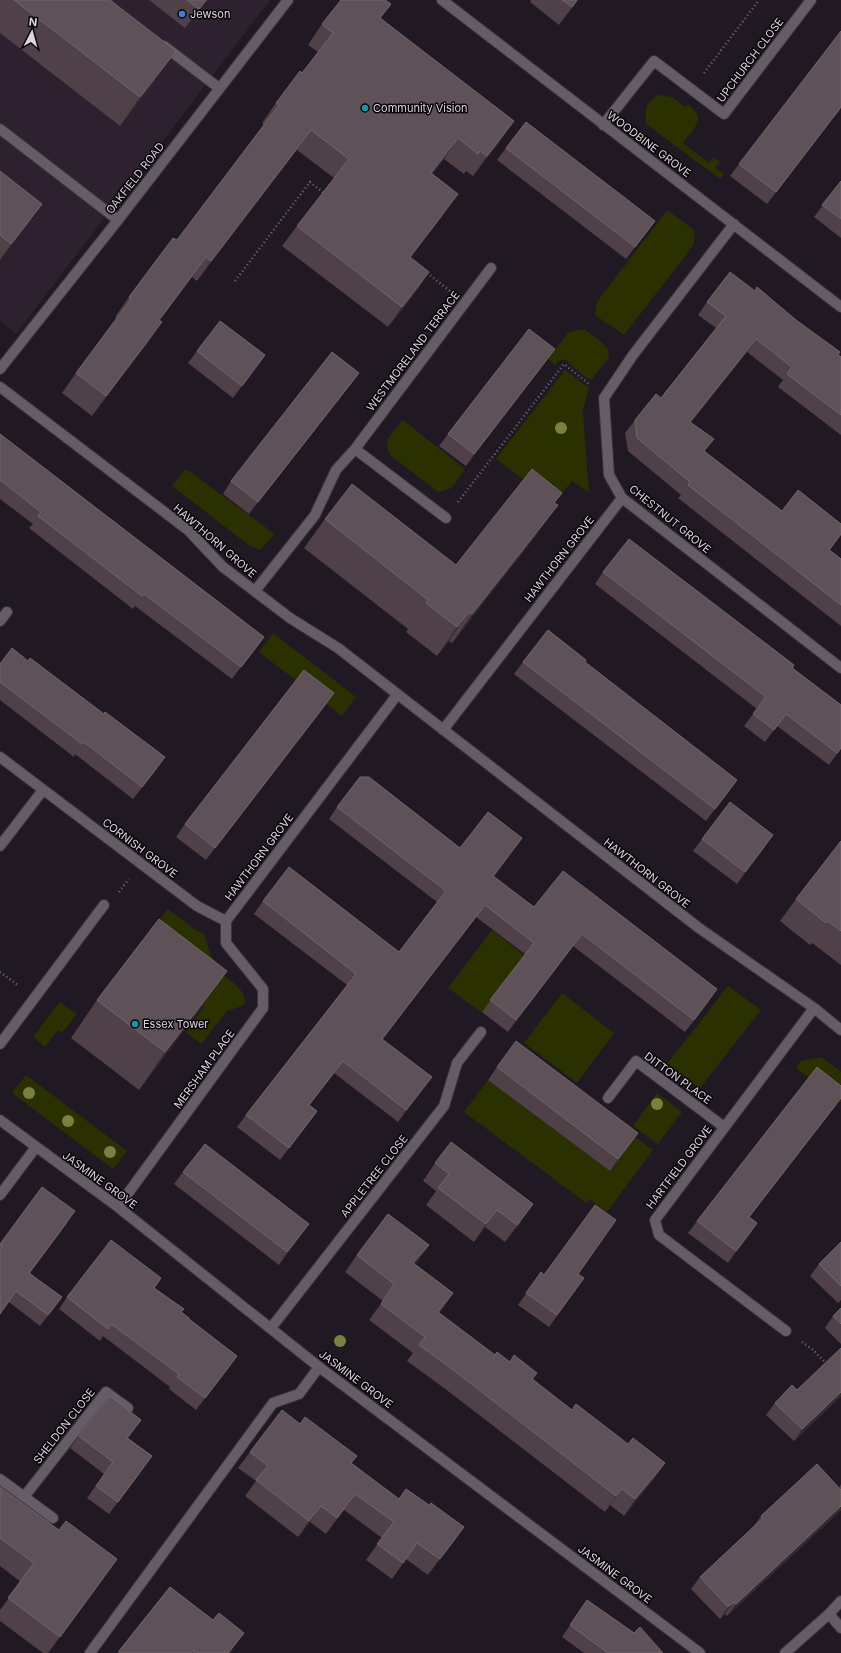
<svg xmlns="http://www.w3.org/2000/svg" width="841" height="1653" font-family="Inter,sans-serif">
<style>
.built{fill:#2d2130}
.green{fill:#2a3000}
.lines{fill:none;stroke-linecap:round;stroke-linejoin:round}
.service-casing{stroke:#38333a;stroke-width:12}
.minor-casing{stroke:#38333a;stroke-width:12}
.tertiary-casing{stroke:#38333a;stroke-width:12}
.path{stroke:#726c74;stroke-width:2.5;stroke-dasharray:1 3;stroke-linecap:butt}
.service{stroke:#655c68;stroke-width:10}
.minor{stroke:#655c68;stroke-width:10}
.tertiary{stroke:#655c68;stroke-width:10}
.tree{fill:#7a8140}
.wall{fill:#4f4147}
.shaded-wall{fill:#362a32}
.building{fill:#5e5157;stroke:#71666c}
.shop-dot{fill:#3f7fe0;stroke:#080609;stroke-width:1.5}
.culture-dot{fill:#0f9aa8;stroke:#080609;stroke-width:1.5}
.labels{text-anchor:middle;stroke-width:3;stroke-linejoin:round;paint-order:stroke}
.poi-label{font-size:11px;fill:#dbd6dd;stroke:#080609;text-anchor:start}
.street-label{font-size:11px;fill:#dbd6dd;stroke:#080609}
</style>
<rect width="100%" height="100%" fill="#201923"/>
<path class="built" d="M0 0H270L16 334 0 321Z"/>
<path class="green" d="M659 95 672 97 685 107 688 104C707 119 694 128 683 143L709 163 713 157 720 162 715 168 724 174 720 179 646 124C645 110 645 101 659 95Z
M667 210 693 229 695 236 693 246 624 335 595 315 597 302Z
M576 330H585C594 337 611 345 609 357L592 379H588L564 359 558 361 555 365 548 359 568 333Z
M565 370 589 388 583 411 589 493 572 481 554 503 496 459Z
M403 420 465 469 452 488 438 492 390 455C381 441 394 431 403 420Z
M186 469 275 534 260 550 250 546 172 486Z
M273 633 356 697 342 716 259 652Z
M168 909 194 929 204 934C209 948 211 962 223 974 231 982 245 988 245 1003L242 1006 227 1011 201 1044 186 1032 204 1006 133 954Z
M492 930 525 956 482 1013 448 988Z
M728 986 761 1010 700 1088 667 1064Z
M562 993 614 1033 577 1083 524 1043Z
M60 1002 77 1014 62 1033 58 1030 45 1047 33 1037Z
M821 1057 841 1072V1102L796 1068 801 1061Z
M26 1075 127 1151 113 1169 12 1093Z
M488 1080 610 1171 635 1137 653 1150 607 1212 589 1199 586 1203 464 1112Z
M657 1093 682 1112 658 1144 633 1126Z"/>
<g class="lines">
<g class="service-casing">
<path id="service" d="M0 129 118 220
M90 1653 273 1403 299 1394 319 1367"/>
</g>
<g class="minor-casing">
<path id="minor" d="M442 0 841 307
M164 46 219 88
M603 125 654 61 724 114 811 0
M734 224 633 355 604 398 609 475 622 498 841 668
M0 387 188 530 223 567 290 618 338 648 699 928 814 1008 841 1030
M355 449 446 518
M255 591 315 515 336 470 355 449 491 268
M0 621 7 612
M443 730 622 498
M0 757 197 906 226 921
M0 846 43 790
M0 1044 104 905
M608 1098 636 1061 724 1127
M0 1120 118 1207 319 1367 700 1653
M0 1195 36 1147
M118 1207 263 1008V989L226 943V921L397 695
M271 1328 444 1106 457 1063 481 1032
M786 1331 659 1235 655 1220 814 1008
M0 1479 53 1518
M24 1497 106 1392 128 1408
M829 1614 841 1628"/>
</g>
<g class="tertiary-casing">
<path id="tertiary" d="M0 369 118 220 288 0
M785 1653 829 1614 841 1601"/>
</g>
<path class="path" d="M704 73 759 0
M427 273 450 291
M235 281 310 182 325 194
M458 502 564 364 589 384
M119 892 129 879
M0 972 19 986
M802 1342 812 1349 828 1365"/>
<use href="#service" class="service"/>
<use href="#minor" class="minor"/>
<use href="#tertiary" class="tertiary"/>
</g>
<g class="tree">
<circle cx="561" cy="428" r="6"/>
<circle cx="29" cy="1093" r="6"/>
<circle cx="657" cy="1104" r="6"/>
<circle cx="68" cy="1121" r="6"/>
<circle cx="110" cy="1152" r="6"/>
<circle cx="340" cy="1341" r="6"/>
</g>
<path class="wall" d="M0 0H110L155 80 120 126 0 33Z
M149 0H208L185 28Z
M531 0H578L559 25 530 2Z
M381 18 500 141 473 176 466 171 464 174 444 159 432 174 444 214 410 258 429 272 415 293 388 327 282 246 297 226 334 178 297 150 197 281 192 277 160 320 148 342 92 416 62 393 76 373 117 319 115 317 129 297 177 240 264 125 262 123 276 103 302 73 318 52 308 45 322 24Z
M841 108 767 204 730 176 739 164Z
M506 148 655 221 626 259 497 160Z
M0 171 30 221 0 260Z
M841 181V238L814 217Z
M707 302 838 355 841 357V435L778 387 783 380 747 352 691 422 705 452 782 511 841 524V535L830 550 841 559V626L678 498 681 495 628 451 625 433 635 420 661 398 716 328 698 315Z
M197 351 265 355 233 398 188 363Z
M546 361 466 466 439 446 448 434Z
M359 373 350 385 249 514 223 494 231 481Z
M0 434 264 637 232 679 135 606 133 609 29 528 33 524 0 499Z
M555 503 537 534 452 643 449 641 437 656 406 632 408 629 304 548 325 519 456 565Z
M603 572 793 668 841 705V749L829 765 777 726 765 742 744 726 757 709 595 584Z
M523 662H585L737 780 706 821 514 674Z
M0 664 157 769 133 799 75 754 74 757 0 700Z
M326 705 206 860 176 837 185 824Z
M337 807 460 848 522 838 494 877 534 907 709 1001 685 1032 573 946 508 1032 482 1012 525 954 476 917 383 1039 423 1089 398 1122 334 1073 309 1105 317 1111 280 1160 237 1127 246 1115 347 985 254 914 263 901 399 952 437 902 329 819Z
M702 839 764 848 737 884 693 851Z
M841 841V965L812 943 810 945 780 921 796 899Z
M227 971 200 1009 139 1090 71 1038 97 1000Z
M497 1067 630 1145 610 1171 488 1080Z
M838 1102 749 1217 757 1223 728 1263 688 1233 697 1221Z
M435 1163 521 1222 505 1242 485 1227 474 1242 426 1205 436 1191 423 1181Z
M183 1172 300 1236 279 1265 174 1184Z
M68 1222 30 1273 54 1308 40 1326 9 1302 0 1314V1244Z
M841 1242V1300L838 1303 810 1276 819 1264Z
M429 1245 415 1264 453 1293 439 1313 495 1355 510 1362 537 1373 533 1379 572 1410 628 1444 665 1463 653 1480 624 1516 610 1505 605 1512 444 1388 407 1361 413 1353 369 1320 383 1301 345 1272 357 1255Z
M541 1272 544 1275 578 1274 584 1278 549 1327 518 1305Z
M161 1278 154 1288 189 1319 229 1368 196 1410 169 1389 170 1387 103 1336 100 1341 59 1309 67 1297Z
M841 1308V1344L825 1328 833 1316Z
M797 1390 841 1396 794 1441 766 1415 775 1403Z
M141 1420 128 1438 152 1456 109 1514 87 1498 104 1474 70 1448 79 1436Z
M250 1452 351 1464 399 1499 429 1505 464 1527 428 1575 406 1559 392 1579 366 1560 382 1538 344 1510 326 1534 310 1522 298 1537 245 1496 256 1481 238 1468Z
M841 1484V1510L840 1511 727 1616 725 1614 720 1619 691 1589 700 1577 754 1526 761 1516 839 1488Z
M0 1487 104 1578 48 1653H43L0 1621V1610L21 1582 0 1566Z
M170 1587 213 1620 244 1633 230 1653H117Z
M587 1600 663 1653H584L562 1637Z"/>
<path class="shaded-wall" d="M206 0H208L185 28 199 9Z
M577 0H578L559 25 572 7Z
M176 51 155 80 120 126 140 97Z
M841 107V108L767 204 776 192Z
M514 121 500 141 473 176 487 156Z
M311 130 297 150 197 281 211 261Z
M458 138 444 159 417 193 431 173Z
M458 194 444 214 395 277 410 257Z
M42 204 30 221 0 260 11 244Z
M206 257 192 277 145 340 159 320Z
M429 272 415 293 388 327 402 307Z
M162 322 148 342 92 416 106 396Z
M756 339 747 352 681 435 690 422Z
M555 349 546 361 466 466 474 454Z
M359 373 350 385 249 514 258 502Z
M558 505 537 534 452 643 472 614Z
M841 534 837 541 820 563 829 550Z
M469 612 449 641 437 656 457 627Z
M264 637 256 649 232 679 241 667Z
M334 693 326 705 206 860 215 848Z
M841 748V749L829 765 837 753Z
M165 757 157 769 133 799 142 787Z
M773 835 764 848 737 884 745 872Z
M522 838 514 850 485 889 493 876Z
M485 905 476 917 374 1051 382 1039Z
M582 934 573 946 508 1032 516 1020Z
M227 971 200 1009 139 1090 165 1052Z
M717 989 709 1001 685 1032 694 1020Z
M343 1061 334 1073 300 1117 309 1105Z
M432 1077 423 1089 398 1122 406 1110Z
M841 1098 838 1102 740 1229 749 1217Z
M317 1111 309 1123 280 1160 289 1148Z
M638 1133 630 1145 610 1171 618 1159Z
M533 1204 521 1222 505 1242 517 1225Z
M497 1210 485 1227 474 1242 486 1224Z
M757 1223 749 1236 728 1263 736 1251Z
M309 1224 300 1236 279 1265 287 1252Z
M429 1245 418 1261 401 1279 413 1263Z
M453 1293 442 1310 426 1329 438 1312Z
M62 1297 54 1308 40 1326 48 1315Z
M237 1356 229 1368 196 1410 205 1398Z
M841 1392V1396L794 1441 802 1429Z
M665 1463 653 1480 624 1516 635 1499Z
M622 1489 610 1505 605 1512 616 1496Z
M355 1494 344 1510 326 1534 337 1518Z
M321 1506 310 1522 298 1537 309 1521Z
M841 1506V1510L840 1511 727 1616 736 1604Z
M117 1559 104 1578 48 1653 60 1637Z
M734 1602 725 1614 720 1619 728 1607Z
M244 1633 230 1653H228Z"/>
<path class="building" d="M14 0H110L176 51 140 97Z
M187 0H206L199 9Z
M341 0H385L391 4 380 18 514 121 487 156 480 151 478 154 458 138 431 173 458 194 410 257 429 272 402 307 297 226 349 159 311 130 211 261 206 257 159 320 162 322 106 396 76 373 131 299 129 297 173 238 177 240 279 105 276 103 300 71 302 73 333 33 322 24Z
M562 0H577L572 7Z
M841 31V107L776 192 739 164Z
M526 122 655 221 635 247 506 148Z
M0 171 42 204 11 244 0 235Z
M841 181V219L822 205Z
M730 272 755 291 757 287 796 320 840 352 838 355 841 357V415L787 374 792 367 756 339 690 422 714 439 704 451 782 511 798 490 841 524V534L829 550 841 559V605L688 485 690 482 637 438 635 420 656 394 661 398 726 316 707 302Z
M220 321 265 355 242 386 197 351Z
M529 329 555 349 474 454 448 434Z
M332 352 359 373 258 502 231 481Z
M0 434 264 637 241 667 144 594 142 596 38 516 41 512 0 480Z
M532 469 562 493 554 503 558 505 472 614 469 612 457 627 426 603 428 600 325 519 352 484 456 565Z
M629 539 794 665 792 668 841 705V748L837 753 786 714 774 730 753 714 766 697 603 572Z
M548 630 586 660 585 662 737 780 715 809 523 662Z
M12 648 28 661 30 658 104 714 105 712 165 757 142 787 84 742 82 744 0 682V664Z
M304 670 334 693 215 848 185 824Z
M360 777H369L460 848 488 812 522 838 493 876 534 907 563 871 717 989 694 1020 582 934 516 1020 490 1000 534 943 485 905 382 1039 432 1077 406 1110 343 1061 309 1105 317 1111 289 1148 246 1115 356 974 263 901 289 867 399 952 446 891 337 807Z
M730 802 773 835 745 872 702 839Z
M841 841V931L828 921 826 923 796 899Z
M159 919 227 971 165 1052 97 1000Z
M516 1041 638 1133 618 1159 497 1067Z
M817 1067 841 1086V1098L749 1217 757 1223 736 1251 697 1221Z
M451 1142 533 1204 517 1225 497 1210 486 1224 438 1188 449 1174 435 1163Z
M205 1144 309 1224 287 1252 183 1172Z
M42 1187 75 1211 29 1273 62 1297 48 1315 16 1291 0 1314V1250L2 1247 0 1245V1244Z
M595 1205 616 1220 578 1274 584 1278 557 1315 526 1293 541 1272 544 1275Z
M388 1214 429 1245 413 1263 453 1293 438 1312 495 1355 497 1352 510 1362 514 1355 537 1373 532 1379 572 1410 576 1404 628 1444 633 1438 665 1463 635 1499 622 1489 616 1496 456 1372 419 1345 425 1337 381 1304 394 1284 357 1255Z
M111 1240 161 1278 154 1288 184 1309 181 1312 189 1318V1319L237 1356 205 1398 177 1377 179 1374 111 1324 108 1329 67 1297Z
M841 1242V1286L819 1264Z
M841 1308V1324L833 1316Z
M841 1348V1392L802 1429 775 1403 792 1385 797 1390Z
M110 1396 141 1420 127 1438 152 1456 118 1502 96 1486 113 1462 79 1436Z
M282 1410 300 1424 305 1417 357 1456 351 1463 399 1499 406 1489 429 1505 431 1503 464 1527 440 1559 417 1543 403 1563 377 1544 394 1522 355 1494 337 1518 321 1506 309 1521 256 1480 268 1466 250 1452Z
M817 1464 841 1490V1506L736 1604 734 1602 728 1607 700 1577 763 1518 761 1516Z
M0 1487 59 1530 66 1521 117 1559 60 1637 8 1598 34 1563 0 1538Z
M170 1587 213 1620 219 1613 244 1633 228 1653H195L192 1651 191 1653H122L119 1651Z
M587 1600 634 1633 640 1627 663 1653H607H608L570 1625Z"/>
<circle class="shop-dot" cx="182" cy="14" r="4"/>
<g class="culture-dot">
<circle cx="365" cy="108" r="4"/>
<circle cx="135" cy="1024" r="4"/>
</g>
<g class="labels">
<g class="poi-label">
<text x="190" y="18">Jewson</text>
<text x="373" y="112">Community Vision</text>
<text x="143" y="1028">Essex Tower</text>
</g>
<g class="street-label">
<text transform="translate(750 60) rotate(-53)" y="4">UPCHURCH CLOSE</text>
<text transform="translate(649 144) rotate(37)" y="4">WOODBINE GROVE</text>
<text transform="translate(135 178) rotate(-52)" y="4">OAKFIELD ROAD</text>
<text transform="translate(413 351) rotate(-53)" y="4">WESTMORELAND TERRACE</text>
<text transform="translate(670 519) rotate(39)" y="4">CHESTNUT GROVE</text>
<text transform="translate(215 541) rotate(41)" y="4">HAWTHORN GROVE</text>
<text transform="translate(559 559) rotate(-52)" y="4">HAWTHORN GROVE</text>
<text transform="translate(140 848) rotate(37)" y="4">CORNISH GROVE</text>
<text transform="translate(259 857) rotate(-53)" y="4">HAWTHORN GROVE</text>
<text transform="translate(647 873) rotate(38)" y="4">HAWTHORN GROVE</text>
<text transform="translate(204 1069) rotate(-54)" y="4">MERSHAM PLACE</text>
<text transform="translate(678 1078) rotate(36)" y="4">DITTON PLACE</text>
<text transform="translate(679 1167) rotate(-53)" y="4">HARTFIELD GROVE</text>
<text transform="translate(374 1176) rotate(-52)" y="4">APPLETREE CLOSE</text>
<text transform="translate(100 1180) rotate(36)" y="4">JASMINE GROVE</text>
<text transform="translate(356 1379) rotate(37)" y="4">JASMINE GROVE</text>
<text transform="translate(64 1426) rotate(-52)" y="4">SHELDON CLOSE</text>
<text transform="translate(615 1574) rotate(37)" y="4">JASMINE GROVE</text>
</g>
</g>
<g transform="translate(32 32) rotate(6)" stroke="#080609" stroke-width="3" paint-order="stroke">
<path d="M0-3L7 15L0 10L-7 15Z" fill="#dbd6dd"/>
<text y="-6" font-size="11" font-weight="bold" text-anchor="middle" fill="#dbd6dd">N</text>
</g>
</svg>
